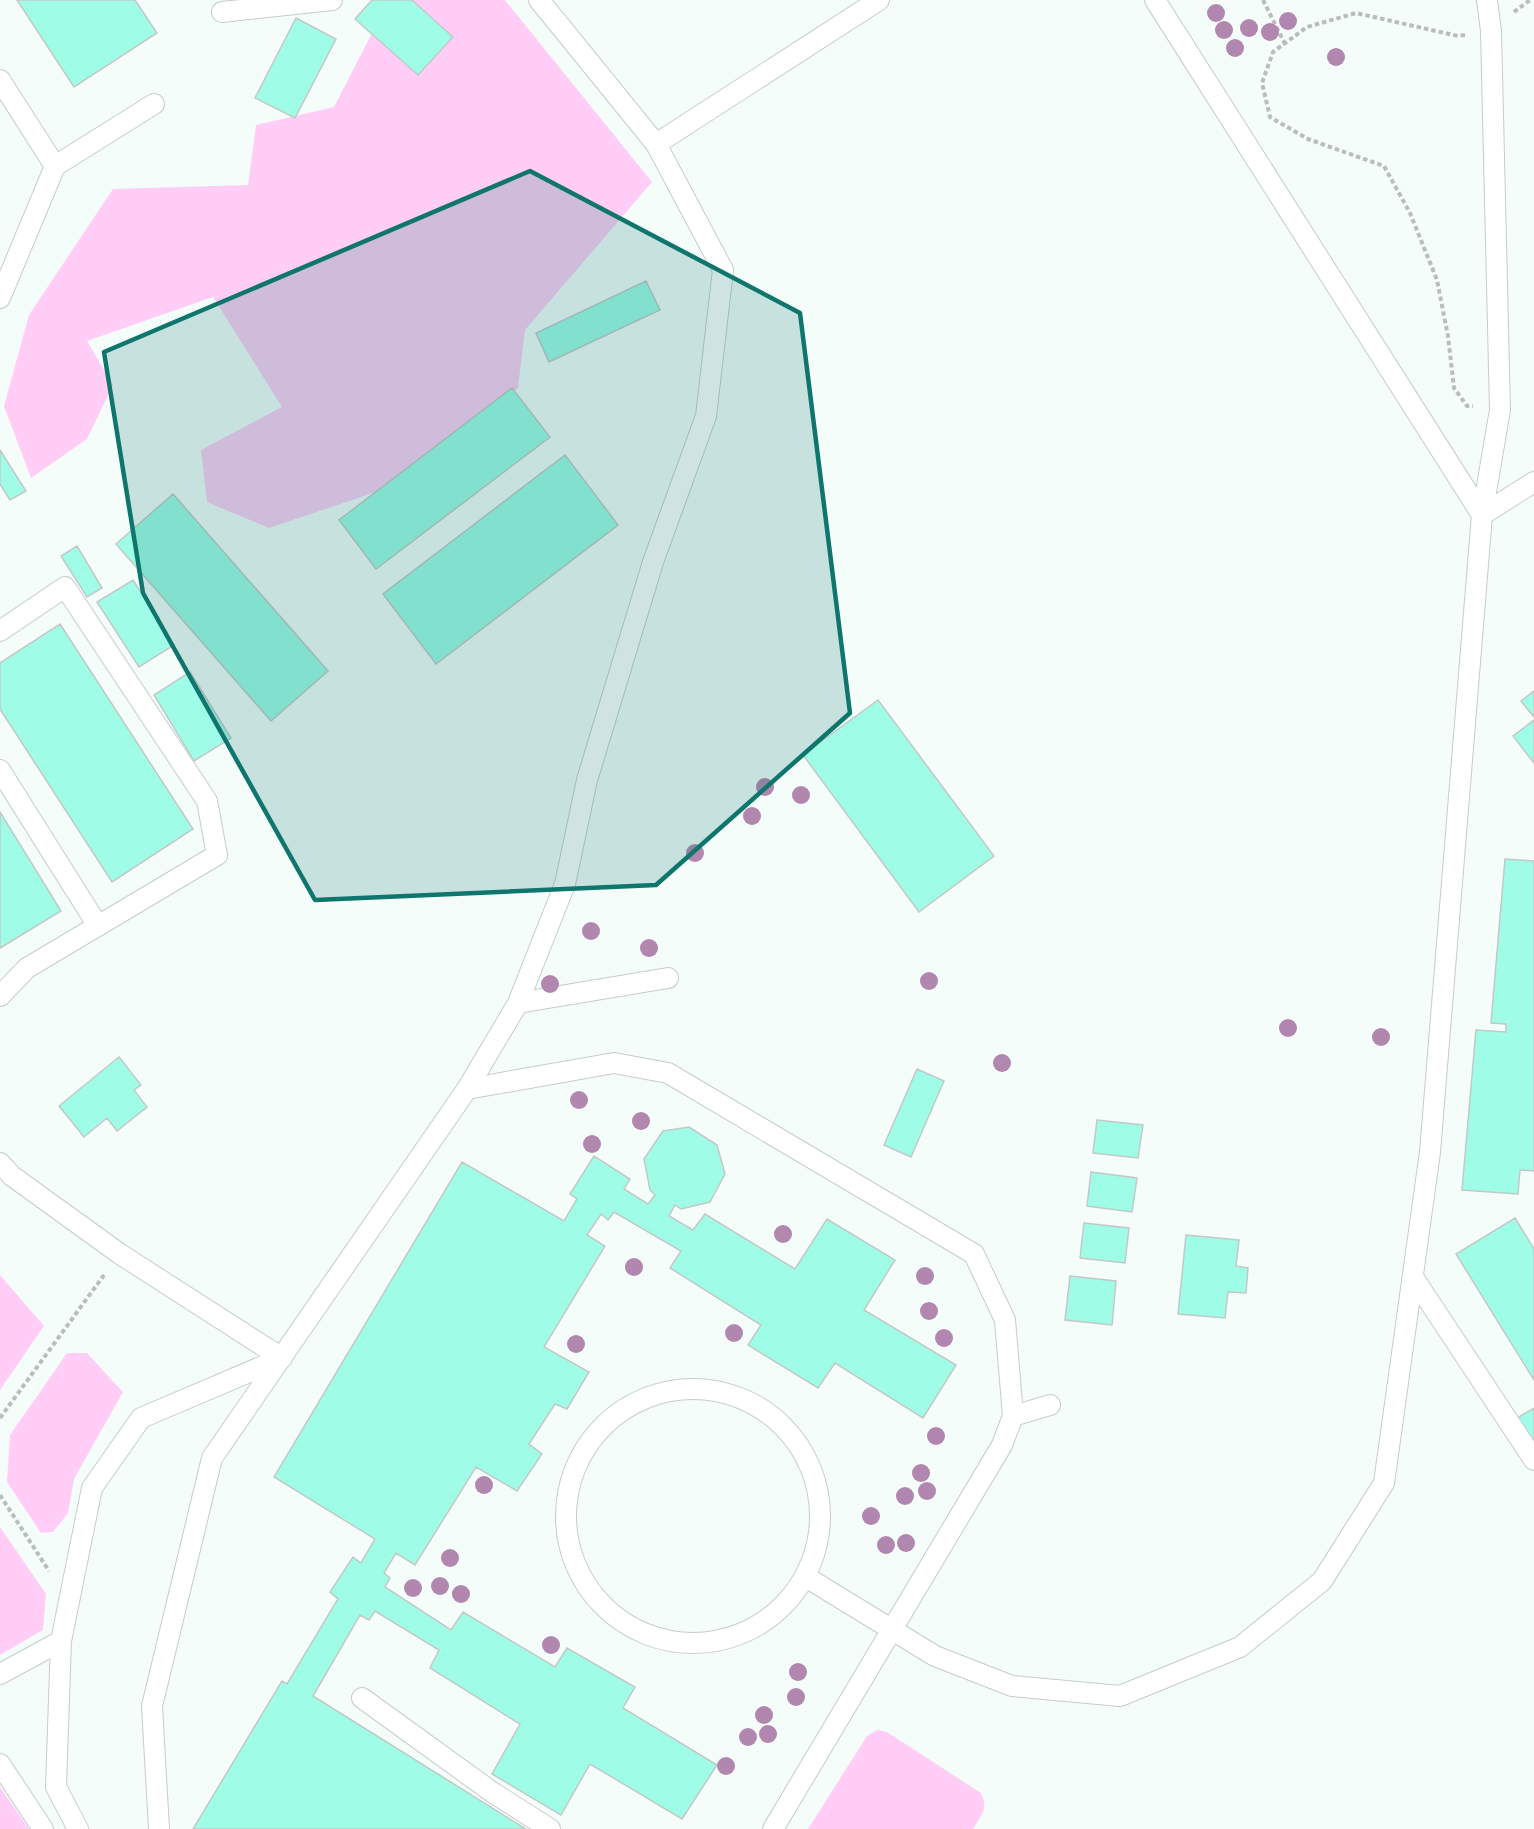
<svg xmlns="http://www.w3.org/2000/svg" width="1534" height="1829" font-family="Barlow,sans-serif">
<style>
.green{fill:#ffcdf5}
.building{fill:#9ffce7;stroke:#c2c9c7;stroke-width:1.5}
.lines{fill:none;stroke-linecap:round;stroke-linejoin:round}
.service-casing{stroke:#c5cdcb;stroke-width:22}
.path{stroke:#b7bebc;stroke-width:4;stroke-dasharray:4.5 3;stroke-linecap:butt}
.service{stroke:#fff;stroke-width:20}
.tree{fill:#b186af}
.marked{fill:#0f766e;fill-opacity:0.2;stroke:#0f766e;stroke-width:4.5;stroke-linejoin:round}
</style>
<rect width="100%" height="100%" fill="#f5fdfb"/>
<path class="green" d="M389 0H505L652 182 525 330 518 388 382 490 269 528 207 502 201 450 282 407 213 297 87 341 113 385 87 439 31 478 4 406 29 315 113 189 248 185 256 125 334 107Z
M0 1275 44 1326 0 1390Z
M67 1353H87L123 1392 74 1479 68 1513 53 1532 41 1533 7 1482 10 1435Z
M0 1527 46 1594 43 1630 0 1655Z
M877 1730 887 1732 981 1793C989 1808 981 1816 973 1829H808L867 1736Z
M0 1787 29 1829H0Z"/>
<path class="building" d="M17 0H135L157 33 74 87Z
M372 0H412L453 37 418 75 355 19Z
M296 18 336 39 295 118 255 98Z
M646 281 660 310 549 362 536 333Z
M512 388 550 437 376 569 339 520Z
M0 450 26 491 10 500 0 484Z
M565 455 618 525 436 664 383 594Z
M173 494 328 671 271 721 116 544Z
M77 546 102 588 87 597 61 556Z
M133 580 174 645 139 667 97 602Z
M60 624 193 829 112 882 0 709V663Z
M190 672 231 738 194 761 154 695Z
M1534 691V717L1521 701Z
M878 700 994 856 919 912 803 755Z
M1534 720V763L1513 736Z
M0 812 61 911 0 948Z
M1505 859 1534 861V1171L1520 1170 1518 1194 1462 1190 1476 1030 1506 1032V1024L1491 1023Z
M119 1057 141 1085 134 1090 147 1107 117 1131 107 1118 84 1137 59 1106Z
M917 1069 944 1081 911 1157 884 1145Z
M1097 1120 1143 1125 1138 1158 1093 1153Z
M689 1127 717 1145 725 1174 710 1202 681 1209 675 1205 669 1216 693 1230 705 1214 795 1269 827 1219 895 1260 864 1310 956 1365 923 1418 835 1363 818 1388 748 1345 761 1325 670 1268 681 1251 614 1212 608 1220 601 1214 587 1235 605 1246 544 1347 589 1372 567 1409 555 1404 529 1444 542 1454 517 1491 476 1467 415 1565 396 1553 384 1573 390 1578 385 1587 451 1630 463 1612 555 1667 567 1648 635 1687 623 1708 717 1765 682 1819 590 1764 561 1815 492 1774 520 1724 430 1668 439 1650 375 1611 369 1620 360 1615 313 1696 526 1829H193L282 1681 287 1684 338 1599 330 1592 353 1557 361 1563 375 1539 274 1477 462 1162 564 1221 577 1199 570 1194 594 1156 630 1179 624 1189 648 1204 655 1195 650 1190 644 1159 663 1131Z
M1091 1172 1137 1178 1132 1212 1087 1206Z
M1515 1218 1534 1249V1380L1456 1254Z
M1084 1223 1129 1228 1125 1263 1080 1258Z
M1186 1235 1239 1240 1236 1266 1248 1268 1246 1293 1228 1292 1225 1318 1178 1314Z
M1070 1276 1116 1281 1112 1325 1065 1320Z
M1534 1408V1447L1517 1418Z"/>
<g class="lines">
<g class="service-casing">
<path id="service" d="M1155 0 1482 515
M222 12 332 0
M0 80 55 166
M656 144 879 0
M0 298 55 166 154 104
M1482 515 1534 482
M0 631 65 587 207 801 217 855 27 968 0 996
M0 770 98 926
M518 1003 668 978
M467 1089 518 1003 565 884 587 780 653 562 706 416 723 270 656 144 539 0
M0 1163 12 1176 120 1254 282 1358 141 1418 92 1488 61 1641 56 1787 78 1829
M1413 1277 1534 1460
M566 1516a127 127 0 1 1 254 0a127 127 0 1 1-254 0Z
M1013 1416 1050 1405
M806 1577 935 1656 1012 1686 1120 1696 1240 1647 1322 1581 1384 1483 1430 1152 1482 515 1500 410 1491 31 1487 0
M0 1674 61 1641
M362 1698 492 1792 550 1829
M0 1764 43 1829
M159 1829 152 1706 212 1458 467 1089 614 1063 668 1073 974 1254 1005 1320 1013 1416 1002 1445 773 1829"/>
</g>
<path class="path" d="M1263 0 1285 44
M1514 12 1530 0
M1465 35 1458 36 1356 13 1307 27 1273 52 1262 83 1270 117 1308 139 1384 166 1410 213 1437 280 1448 336 1454 388 1467 406H1473
M0 1418 104 1275
M0 1495 49 1571"/>
<use href="#service" class="service"/>
</g>
<g class="tree">
<circle cx="1216" cy="13" r="9"/>
<circle cx="1288" cy="21" r="9"/>
<circle cx="1249" cy="28" r="9"/>
<circle cx="1224" cy="30" r="9"/>
<circle cx="1270" cy="32" r="9"/>
<circle cx="1235" cy="48" r="9"/>
<circle cx="1336" cy="57" r="9"/>
<circle cx="765" cy="787" r="9"/>
<circle cx="801" cy="795" r="9"/>
<circle cx="752" cy="816" r="9"/>
<circle cx="695" cy="853" r="9"/>
<circle cx="591" cy="931" r="9"/>
<circle cx="649" cy="948" r="9"/>
<circle cx="929" cy="981" r="9"/>
<circle cx="550" cy="984" r="9"/>
<circle cx="1288" cy="1028" r="9"/>
<circle cx="1381" cy="1037" r="9"/>
<circle cx="1002" cy="1063" r="9"/>
<circle cx="579" cy="1100" r="9"/>
<circle cx="641" cy="1121" r="9"/>
<circle cx="592" cy="1144" r="9"/>
<circle cx="783" cy="1234" r="9"/>
<circle cx="634" cy="1267" r="9"/>
<circle cx="925" cy="1276" r="9"/>
<circle cx="929" cy="1311" r="9"/>
<circle cx="734" cy="1333" r="9"/>
<circle cx="944" cy="1338" r="9"/>
<circle cx="576" cy="1344" r="9"/>
<circle cx="936" cy="1436" r="9"/>
<circle cx="921" cy="1473" r="9"/>
<circle cx="484" cy="1485" r="9"/>
<circle cx="927" cy="1491" r="9"/>
<circle cx="905" cy="1496" r="9"/>
<circle cx="871" cy="1516" r="9"/>
<circle cx="906" cy="1543" r="9"/>
<circle cx="886" cy="1545" r="9"/>
<circle cx="450" cy="1558" r="9"/>
<circle cx="440" cy="1586" r="9"/>
<circle cx="413" cy="1588" r="9"/>
<circle cx="461" cy="1594" r="9"/>
<circle cx="551" cy="1645" r="9"/>
<circle cx="798" cy="1672" r="9"/>
<circle cx="796" cy="1697" r="9"/>
<circle cx="764" cy="1715" r="9"/>
<circle cx="768" cy="1734" r="9"/>
<circle cx="748" cy="1737" r="9"/>
<circle cx="726" cy="1766" r="9"/>
</g>
<path class="marked" d="M530 171 800 313 850 713 656 885 315 900 143 593 104 352Z"/>
</svg>
